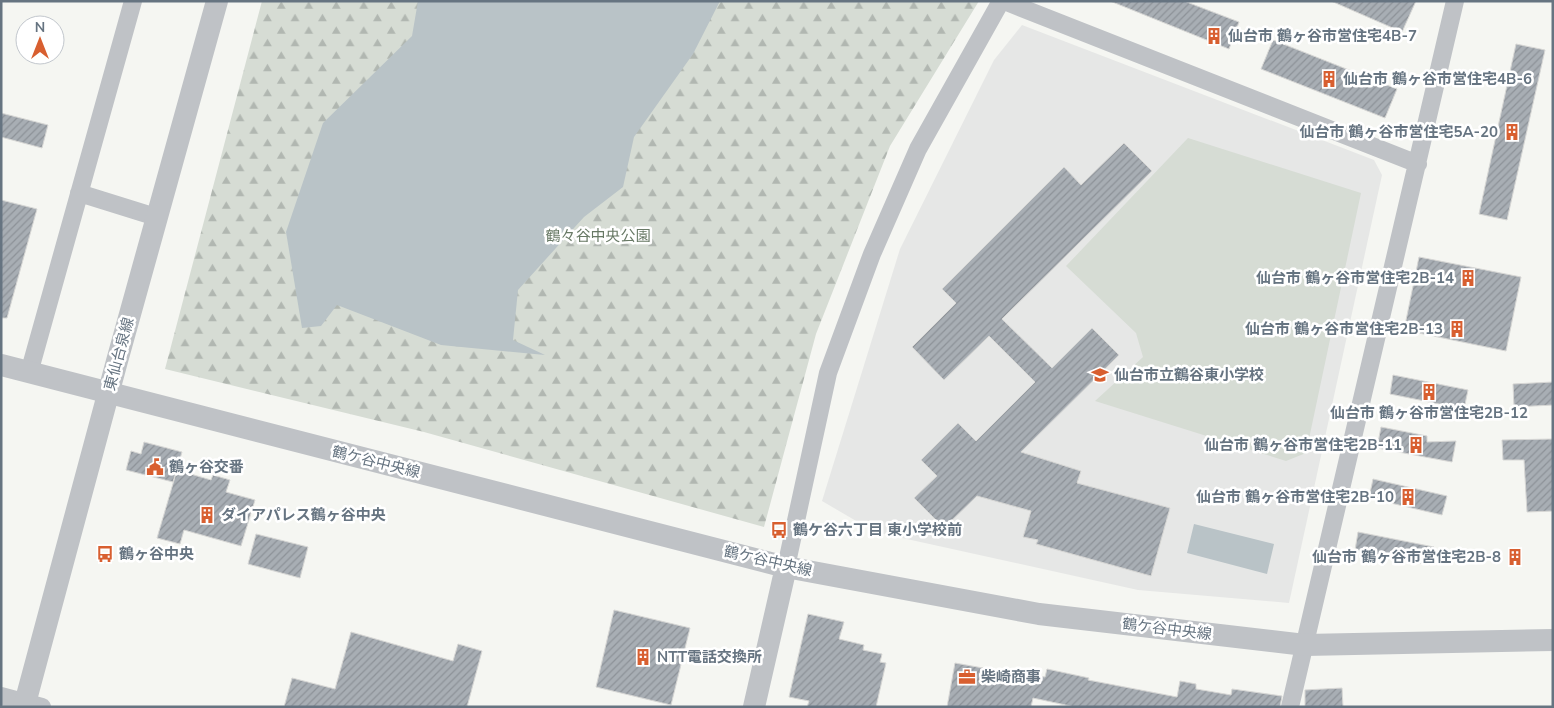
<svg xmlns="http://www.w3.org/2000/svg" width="1554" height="708" font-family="'Nunito Sans','Noto Sans JP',sans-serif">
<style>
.built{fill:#e6e7e6}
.green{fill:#d6dcd4}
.forest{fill:url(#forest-firs)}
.water{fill:#b9c3c7}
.building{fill:url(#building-hatch);stroke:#d7d7d5}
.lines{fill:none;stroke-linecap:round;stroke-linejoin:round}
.minor{stroke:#bfc2c6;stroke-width:18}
.tertiary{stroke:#bfc2c6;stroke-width:22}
.labels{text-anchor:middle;stroke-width:5;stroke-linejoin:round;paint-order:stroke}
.poi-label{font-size:15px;font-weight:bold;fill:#667481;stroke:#fff;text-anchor:start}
.park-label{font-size:15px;fill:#687965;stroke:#fff}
.street-label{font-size:15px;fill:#667481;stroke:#fff}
</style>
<defs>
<pattern id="forest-firs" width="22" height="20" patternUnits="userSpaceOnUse" patternTransform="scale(1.25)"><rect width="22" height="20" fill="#d6dcd4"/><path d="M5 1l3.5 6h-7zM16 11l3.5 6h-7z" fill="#b1b7b1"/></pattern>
<pattern id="building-hatch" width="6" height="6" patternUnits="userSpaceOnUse" patternTransform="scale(1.25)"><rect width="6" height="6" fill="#a8aeb4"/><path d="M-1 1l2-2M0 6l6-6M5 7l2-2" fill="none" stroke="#8d9298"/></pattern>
</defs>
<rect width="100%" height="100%" fill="#f5f6f2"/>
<path class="built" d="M1022 25 1374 160 1382 175 1289 603 1138 590 875 532 822 501 900 249 994 60Z"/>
<path class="green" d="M1188 138 1361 193 1306 453 1286 461 1095 401 1143 357 1136 333 1066 266Z"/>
<path class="forest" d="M262 1H979L890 146 816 334 764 527 424 432 165 369Z"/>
<path class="water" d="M418 1H720L693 54 634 137 623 187 584 217 518 290 513 340 545 355 441 345 337 305 321 326 302 328 286 232 323 123 412 36Z
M1194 524 1274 544 1267 574 1187 553Z"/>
<path class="building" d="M1110 1H1184L1239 22 1229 49Z
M1331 1H1416L1402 32Z
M1273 40 1397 89 1385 118 1261 69Z
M1516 44 1545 50 1507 220 1479 214Z
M1 113 48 125 42 148 1 137Z
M1124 143 1152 171 1002 319 1052 368 1092 328 1119 355 1021 452 1081 471 1077 483 1170 508 1151 576 1036 544 1038 540 1023 537 1031 511 977 496 944 528 914 498 937 476 921 460 958 423 976 441 1035 382 989 336 944 380 912 347 956 303 942 289 1064 167 1081 185Z
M1 200 37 209 7 318H1Z
M1419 257 1521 277 1506 351 1404 330Z
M1393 375 1468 390 1464 409 1390 394Z
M1553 382V405L1514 407 1513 384Z
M1381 427 1427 436V442L1456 441 1452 462 1377 448Z
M1553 439V511L1527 512 1524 460H1503L1502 440Z
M144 442 182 452 173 482 126 470 131 451 141 454Z
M177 470 211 480 213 475 230 480 226 492 255 500 241 546 184 530 180 544 157 538Z
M1373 479 1447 496 1442 515 1369 498Z
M1358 532 1434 547 1430 565 1355 550Z
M256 534 308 547 300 578 248 564Z
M614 610 690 628 671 705 596 687Z
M808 614 844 622 839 639 864 645 863 650 882 654 880 662 886 663 876 707H807L809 701 789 697Z
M351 632 453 661 458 644 482 651 467 707H284L292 678 335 689Z
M955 663 1039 678V676L1045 677 1047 669 1089 678 1088 680 1177 697 1180 681 1196 684V689L1231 695 1232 689 1282 696 1280 707H1075L1033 698 1031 707H947Z
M1342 688 1343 707H1305V690Z"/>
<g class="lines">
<path class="minor" d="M1004 1 1418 164
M79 193 156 217
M29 373 133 1
M786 567 828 373 872 254 918 149 1001 1
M1 696 42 707
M1290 707 1455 1"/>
<path class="tertiary" d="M1 365 786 567 1039 614 1305 645 1553 640
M24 707 117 361 217 1
M754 707 786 567"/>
</g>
<defs>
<g id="building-bare" transform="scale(1.35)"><path d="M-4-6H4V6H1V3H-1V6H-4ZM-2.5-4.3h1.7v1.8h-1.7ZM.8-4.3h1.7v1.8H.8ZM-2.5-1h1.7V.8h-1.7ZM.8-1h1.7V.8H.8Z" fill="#d85f30" stroke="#fff" stroke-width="2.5" paint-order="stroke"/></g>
<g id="school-bare" transform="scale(1.35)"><path d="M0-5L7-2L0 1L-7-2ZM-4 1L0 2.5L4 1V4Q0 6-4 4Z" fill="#d85f30" stroke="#fff" stroke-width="2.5" paint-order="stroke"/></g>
<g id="civic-bare" transform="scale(1.35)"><path d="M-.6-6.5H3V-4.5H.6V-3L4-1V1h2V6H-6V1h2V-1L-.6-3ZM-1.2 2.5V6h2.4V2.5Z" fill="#d85f30" stroke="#fff" stroke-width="2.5" paint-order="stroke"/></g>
<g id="bus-bare" transform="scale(1.35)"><path d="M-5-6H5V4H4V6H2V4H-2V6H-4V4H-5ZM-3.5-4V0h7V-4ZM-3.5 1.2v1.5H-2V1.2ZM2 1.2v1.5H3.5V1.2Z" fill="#d85f30" stroke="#fff" stroke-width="2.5" paint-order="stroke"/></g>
<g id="office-bare" transform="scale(1.35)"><path d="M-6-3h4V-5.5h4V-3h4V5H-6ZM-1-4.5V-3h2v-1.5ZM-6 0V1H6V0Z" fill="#d85f30" stroke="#fff" stroke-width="2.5" paint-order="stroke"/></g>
</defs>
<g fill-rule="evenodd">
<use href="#building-bare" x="1214" y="36"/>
<use href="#building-bare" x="1329" y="79"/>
<use href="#building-bare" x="1512" y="132"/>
<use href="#building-bare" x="1468" y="278"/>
<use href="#building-bare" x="1457" y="329"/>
<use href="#school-bare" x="1100" y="375"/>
<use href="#building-bare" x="1429" y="392"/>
<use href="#building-bare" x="1416" y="445"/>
<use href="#civic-bare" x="155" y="467"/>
<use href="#building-bare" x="1408" y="497"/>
<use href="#building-bare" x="207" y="515"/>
<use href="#bus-bare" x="779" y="530"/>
<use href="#bus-bare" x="105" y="554"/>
<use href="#building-bare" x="1515" y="557"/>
<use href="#building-bare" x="643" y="657"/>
<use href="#office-bare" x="967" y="677"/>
</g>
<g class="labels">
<g class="poi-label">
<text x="1228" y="41">仙台市 鶴ヶ谷市営住宅4B-7</text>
<text x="1343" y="84">仙台市 鶴ヶ谷市営住宅4B-6</text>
<text x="1498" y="137" text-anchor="end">仙台市 鶴ヶ谷市営住宅5A-20</text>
<text x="1454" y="283" text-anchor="end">仙台市 鶴ヶ谷市営住宅2B-14</text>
<text x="1443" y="334" text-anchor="end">仙台市 鶴ヶ谷市営住宅2B-13</text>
<text x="1114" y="380">仙台市立鶴谷東小学校</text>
<text x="1429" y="418" text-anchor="middle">仙台市 鶴ヶ谷市営住宅2B-12</text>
<text x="1402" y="450" text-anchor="end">仙台市 鶴ヶ谷市営住宅2B-11</text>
<text x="169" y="472">鶴ヶ谷交番</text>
<text x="1394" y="502" text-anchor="end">仙台市 鶴ヶ谷市営住宅2B-10</text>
<text x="221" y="520">ダイアパレス鶴ヶ谷中央</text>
<text x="793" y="535">鶴ケ谷六丁目 東小学校前</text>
<text x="119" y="559">鶴ヶ谷中央</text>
<text x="1501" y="562" text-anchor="end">仙台市 鶴ヶ谷市営住宅2B-8</text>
<text x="657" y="662">NTT電話交換所</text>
<text x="981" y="682">柴崎商事</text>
</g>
<g class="park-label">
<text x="598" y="241">鶴々谷中央公園</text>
</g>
<g class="street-label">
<text transform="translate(119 354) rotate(-75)" y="5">東仙台泉線</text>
<text transform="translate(376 462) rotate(14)" y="5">鶴ケ谷中央線</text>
<text transform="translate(768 561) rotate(13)" y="5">鶴ケ谷中央線</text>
<text transform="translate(1167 629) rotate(7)" y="5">鶴ケ谷中央線</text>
</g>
</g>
<rect width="1554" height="708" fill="none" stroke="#667481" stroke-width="5"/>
<g transform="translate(40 40)"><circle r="24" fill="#ffffff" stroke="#c2c7cd"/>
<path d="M0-4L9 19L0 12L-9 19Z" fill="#d85f30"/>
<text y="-8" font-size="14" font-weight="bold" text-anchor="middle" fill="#667481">N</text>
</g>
</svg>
